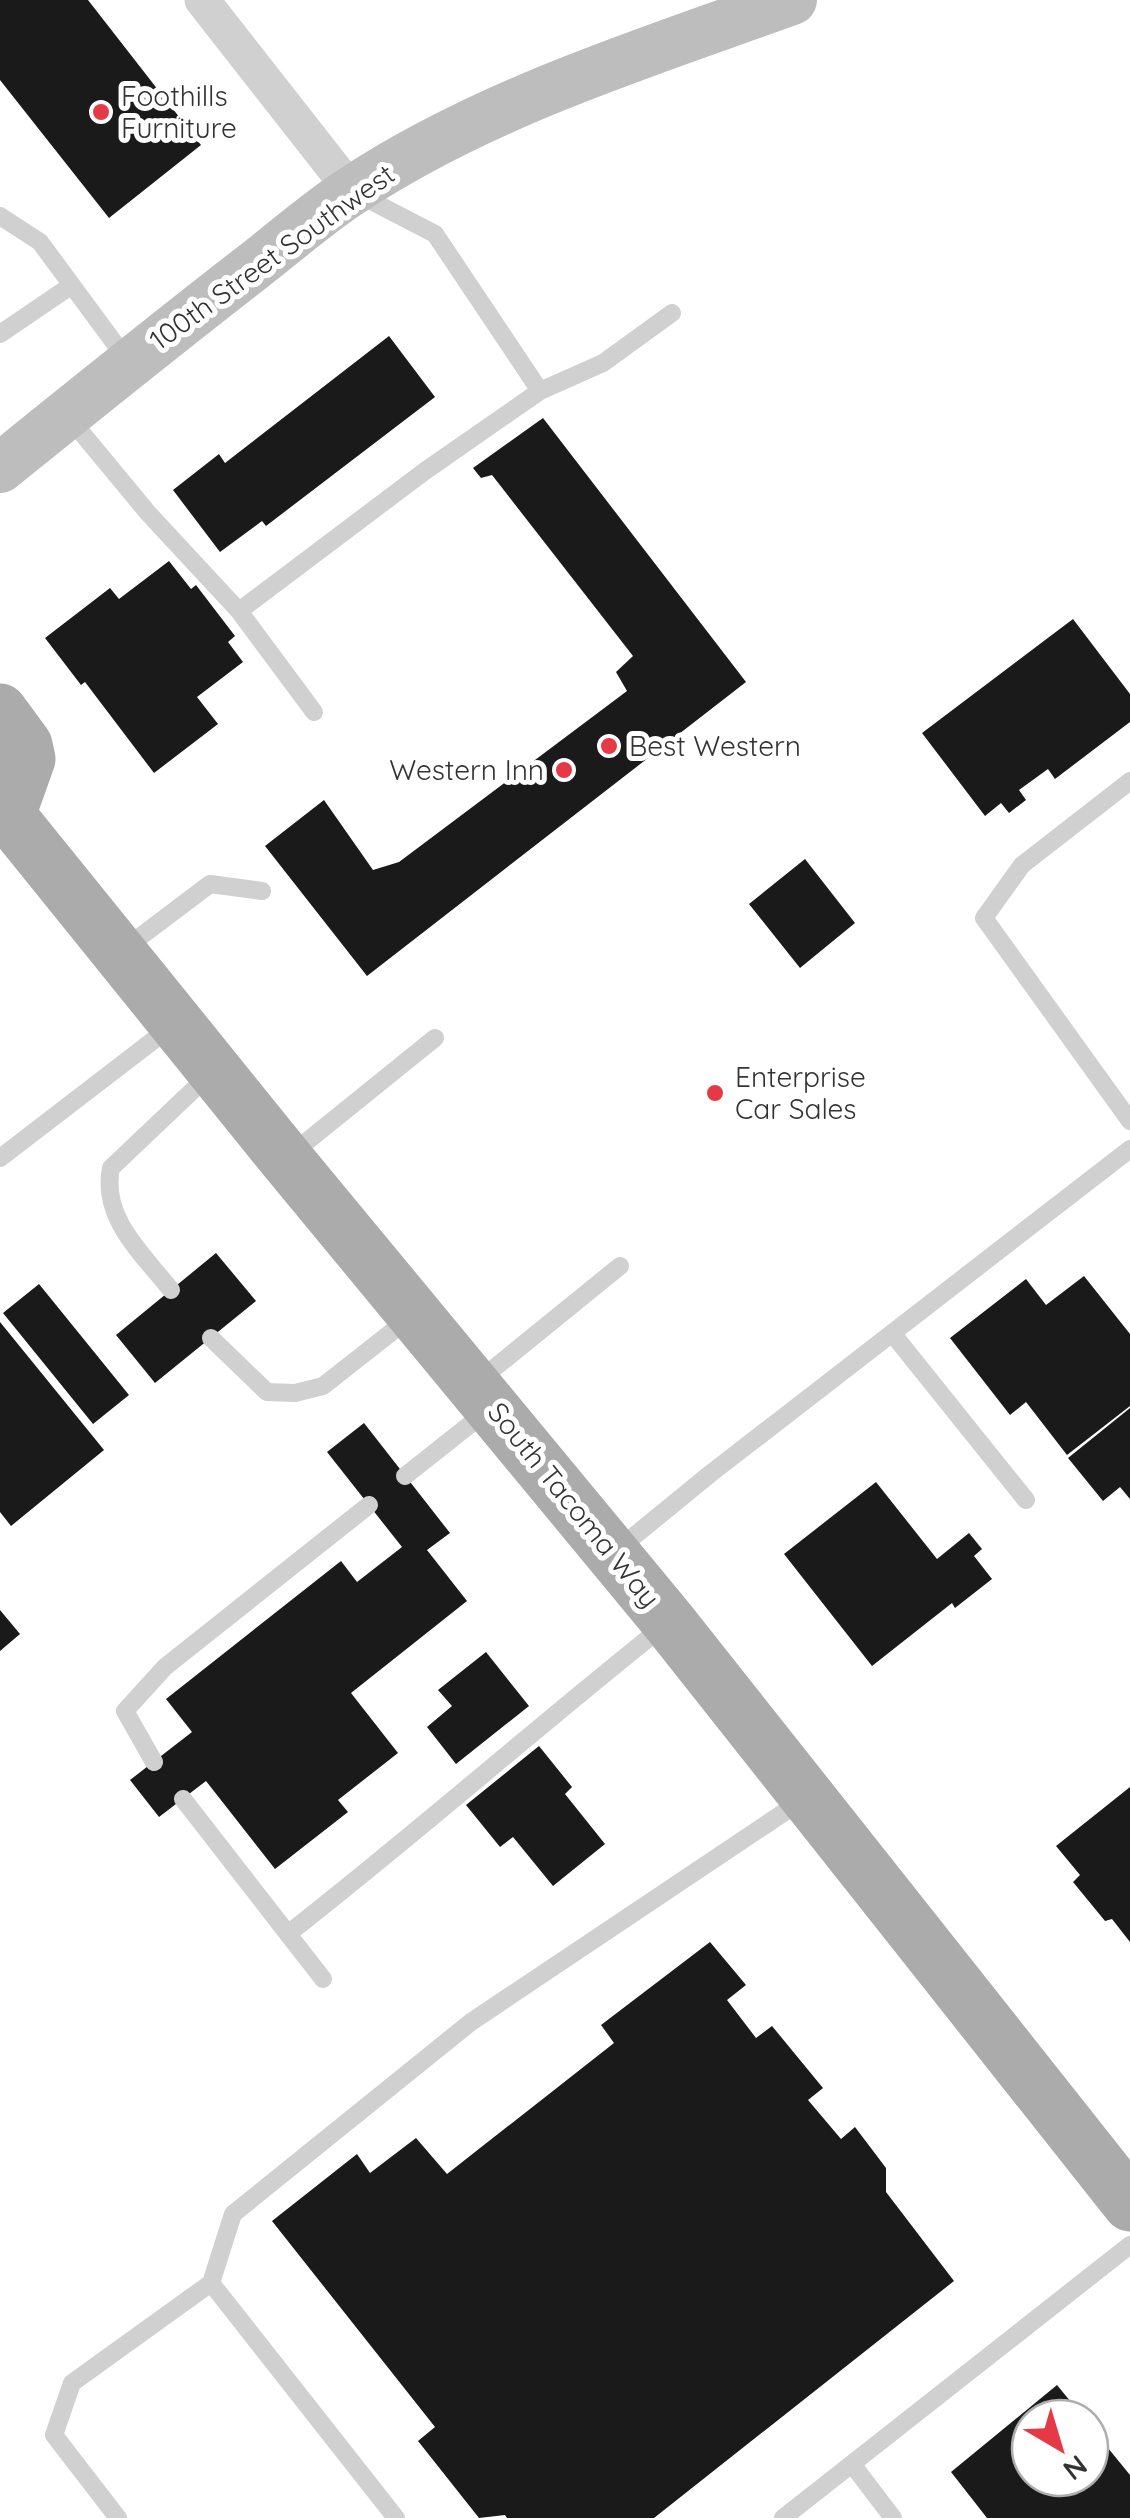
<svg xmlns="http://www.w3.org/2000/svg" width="1130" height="2518" font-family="Quicksand,sans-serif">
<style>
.building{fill:#1a1a1a}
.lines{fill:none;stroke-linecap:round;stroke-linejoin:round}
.service{stroke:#d0d0d0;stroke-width:18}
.minor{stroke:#d0d0d0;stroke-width:35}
.secondary{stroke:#bdbdbd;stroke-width:50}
.primary{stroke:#ababab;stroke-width:55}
.poi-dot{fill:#e63946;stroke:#fff;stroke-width:4}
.labels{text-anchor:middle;stroke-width:10;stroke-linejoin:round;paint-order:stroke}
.poi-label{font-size:28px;fill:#333;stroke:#fff;text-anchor:start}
.street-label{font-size:28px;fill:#333;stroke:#fff}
</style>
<rect width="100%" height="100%" fill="#fff"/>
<path class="building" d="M0 0H88L201 145 109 218 0 80Z
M389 336 435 397 266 526 262 521 220 552 173 490 219 454 225 463Z
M543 418 746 682 367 976 265 846 324 800 373 870 399 862 627 691 616 672 633 656 492 475 481 478 473 468Z
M169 561 191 589 196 585 235 636 228 642 243 662 197 697 218 724 154 773 85 682 81 685 45 638 110 588 119 599Z
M1073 619 1130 694V722L1055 779 1048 769 1019 790 1026 800 1009 813 1001 803 985 816 922 733Z
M805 859 855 923 800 968 749 904Z
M216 1253 256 1301 155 1383 116 1335Z
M1084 1276 1130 1334V1406L1067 1455 1026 1402 1010 1415 950 1338 1026 1279 1046 1305Z
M39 1284 129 1395 93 1424 3 1313Z
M0 1322 104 1450 11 1526 0 1512Z
M1130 1408V1499L1120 1487 1103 1501 1068 1458Z
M364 1423 450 1533 427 1550 467 1601 351 1693 398 1753 338 1800 348 1812 275 1869 206 1781 159 1817 130 1780 192 1732 166 1699 341 1561 357 1582 402 1547 327 1452Z
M876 1482 937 1559 969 1533 982 1549 974 1556 992 1579 955 1608 952 1603 872 1666 784 1554Z
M0 1610 20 1634 0 1651Z
M486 1652 529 1706 456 1764 427 1727 452 1706 438 1690Z
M539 1746 572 1787 565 1794 605 1844 553 1886 513 1837 500 1847 466 1805Z
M1130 1787V1942L1112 1919 1105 1921 1073 1882 1080 1875 1056 1846Z
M710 1942 746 1985 727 2000 756 2038 772 2026 823 2088 808 2100 841 2139 855 2127 886 2168V2192L954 2281 654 2518H507L505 2515 479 2518 418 2441 435 2427 272 2221 357 2154 370 2173 416 2138 447 2174 614 2043 601 2025Z
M1057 2385 1084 2418H1030V2478H1090V2426L1130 2475V2518H987L951 2472Z"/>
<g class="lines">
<path class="service" d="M356 193 435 234 540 391
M0 216 40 242 127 360
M0 334 72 285
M67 415 148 513 239 611 314 712
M239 611 425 471 540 391 603 363 672 313
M1130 781 1022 865 984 918 1130 1121
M124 949 210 884 262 891
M290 1155 435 1038
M0 1158 172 1026
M171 1290C142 1253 101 1218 111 1168L210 1074
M892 1333 1026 1500
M211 1338 267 1392 295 1393 323 1386 412 1316
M477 1382 620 1266
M405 1476 487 1411
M617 1550 710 1474 1130 1149
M154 1762 125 1711 165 1667 369 1505
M183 1799 323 1979
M289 1933C417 1833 538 1726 665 1625
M852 2464 893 2518
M118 2518 54 2435 72 2383 211 2283
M396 2518 211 2283 233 2214 471 2022 801 1801
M783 2518 1130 2245"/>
<path class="minor" d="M202 0 351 190"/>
<path class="secondary" d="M0 468C83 401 166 334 250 269 284 243 317 213 353 190 487 102 643 54 792 0"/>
<path class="primary" d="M0 711 25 745 28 759 8 815
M0 813 8 815 286 1159 669 1622 1130 2204"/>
</g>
<g class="poi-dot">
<circle cx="101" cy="112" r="10"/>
<circle cx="609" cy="746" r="10"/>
<circle cx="564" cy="770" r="10"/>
<circle cx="715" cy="1093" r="10"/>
</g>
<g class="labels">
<g class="poi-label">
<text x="121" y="106">Foothills<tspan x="121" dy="32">Furniture</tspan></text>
<text x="629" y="756">Best Western</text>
<text x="544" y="780" text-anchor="end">Western Inn</text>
<text x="735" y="1087">Enterprise<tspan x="735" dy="32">Car Sales</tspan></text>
</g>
<g class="street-label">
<text transform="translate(272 257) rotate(-36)" y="10">100th Street Southwest</text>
<text transform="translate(574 1505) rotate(51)" y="10">South Tacoma Way</text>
</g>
</g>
<g transform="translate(1060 2448) rotate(142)"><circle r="48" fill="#ffffff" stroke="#adadad" stroke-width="2.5"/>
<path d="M0-8L18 38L0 25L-18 38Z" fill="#e63946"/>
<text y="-15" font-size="28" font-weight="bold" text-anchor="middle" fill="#333333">N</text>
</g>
</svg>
